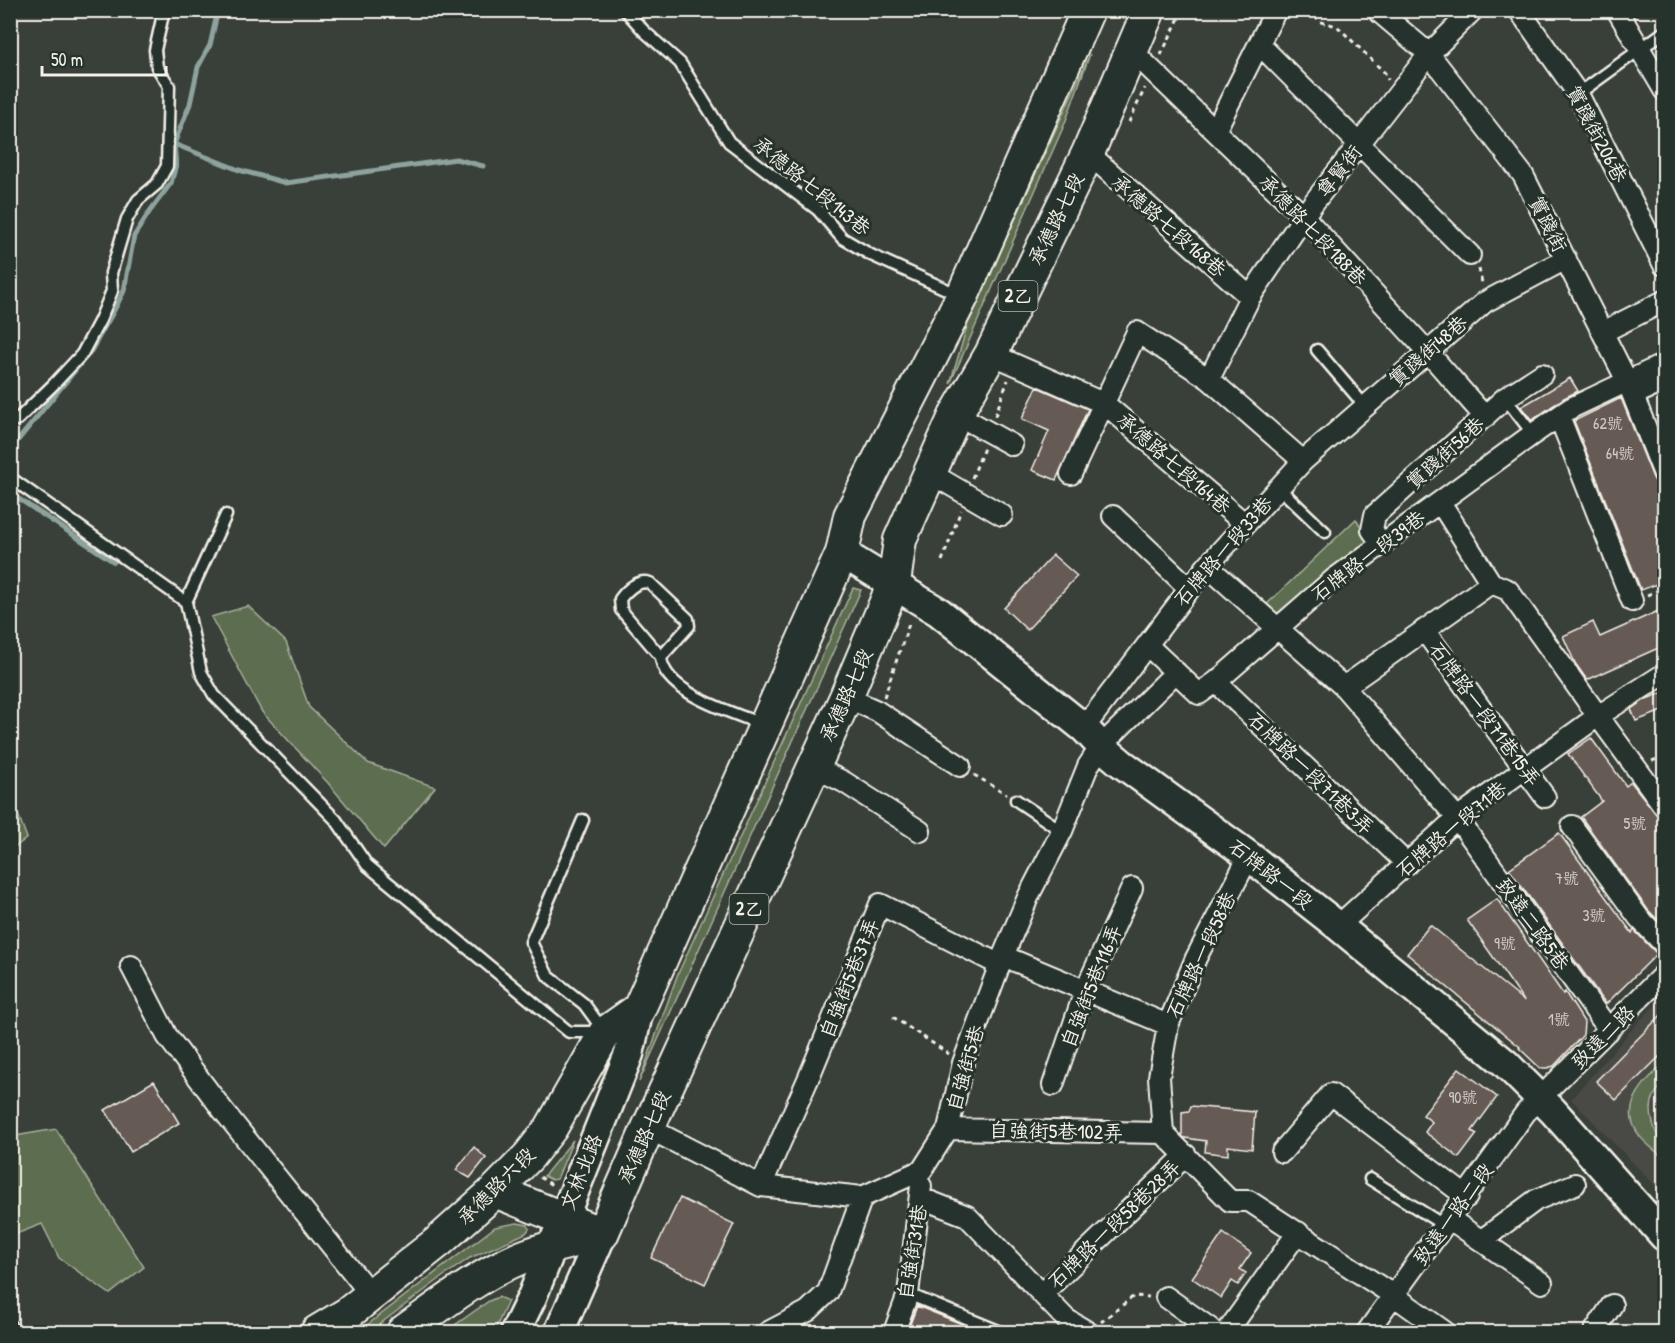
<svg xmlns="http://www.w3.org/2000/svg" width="1675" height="1343" font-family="'Patrick Hand','LXGW WenKai TC',sans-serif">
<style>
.built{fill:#494a44}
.green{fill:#5d6d4f;stroke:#a8af9c;stroke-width:1.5}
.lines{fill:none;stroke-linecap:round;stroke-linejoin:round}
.stream{stroke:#8ea39e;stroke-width:5}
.building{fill:#665a55;stroke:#f4f1e8;stroke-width:1.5}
.lane-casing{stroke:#f4f1e8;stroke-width:15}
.street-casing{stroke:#f4f1e8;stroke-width:24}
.secondary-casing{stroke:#f4f1e8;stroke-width:33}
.primary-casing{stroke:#f4f1e8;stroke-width:36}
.path{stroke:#f4f1e8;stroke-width:3;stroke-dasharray:4.5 4.5;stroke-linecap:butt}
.lane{stroke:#26332d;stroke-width:10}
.street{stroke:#26332d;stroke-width:20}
.secondary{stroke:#26332d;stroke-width:28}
.primary{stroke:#26332d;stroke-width:32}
.labels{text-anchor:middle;stroke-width:6;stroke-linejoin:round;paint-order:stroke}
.number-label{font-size:16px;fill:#d0cbc3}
.shield{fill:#26332d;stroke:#b6b8b0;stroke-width:1.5}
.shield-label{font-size:18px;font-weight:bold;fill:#f4f1e8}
.street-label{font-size:20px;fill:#f4f1e8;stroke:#26332d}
</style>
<rect width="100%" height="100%" fill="#393f39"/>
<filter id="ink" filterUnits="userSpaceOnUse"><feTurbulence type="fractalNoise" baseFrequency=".0167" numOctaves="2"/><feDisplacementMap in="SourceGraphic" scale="12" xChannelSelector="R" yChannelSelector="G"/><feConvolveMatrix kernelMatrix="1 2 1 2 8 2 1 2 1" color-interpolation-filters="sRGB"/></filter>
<g filter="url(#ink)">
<path class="built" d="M1664 997V1195L1571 1099 1642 1018Z"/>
<path class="green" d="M1090 54 1065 123 950 384 968 323Z
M1356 519 1372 544 1279 617 1266 605Z
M853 588 861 590 639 1082 677 976Z
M248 606 286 642 309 707 368 763 435 787 384 849 328 783 262 712 211 617Z
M10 793 27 838 11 850H10Z
M1662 1066H1664V1084C1645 1099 1650 1120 1659 1139L1664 1134V1158C1656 1151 1642 1142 1637 1132 1621 1107 1643 1082 1662 1066Z
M56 1129 144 1267 110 1294 59 1258 42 1224 11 1236 10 1156 15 1136Z
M573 1140 557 1179 552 1180 544 1176Z
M517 1223 528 1225 529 1229 526 1233 470 1258 445 1275 369 1332H358L495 1227Z
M498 1297 508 1301 494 1332H445L489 1301Z"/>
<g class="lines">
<path class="stream" d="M174 144 190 104 198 67 210 45 218 10
M10 450 91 351 112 314 124 291 134 236 150 211 171 183 176 165 174 144 239 170 286 183 456 159 483 166
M10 493 114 562"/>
</g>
<path class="building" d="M1570 378 1578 391 1564 398 1532 420 1521 407Z
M1037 387 1088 409 1056 480 1032 470 1049 431 1022 419Z
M1621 398 1653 478 1657 484 1665 486V581L1641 590 1574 421Z
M1053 555 1077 576 1027 630 1004 608Z
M1665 608V645L1587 680 1575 663 1563 636 1593 622 1600 637Z
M1665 692V710L1636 721 1631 709 1646 699Z
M1591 738 1626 786 1631 782 1665 825V927L1648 910 1581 817 1602 801 1568 754Z
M1559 833 1632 933 1634 930 1657 954 1606 1004 1509 869Z
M1497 899 1563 994 1565 992 1584 1022 1583 1035 1554 1066 1547 1068H1540L1519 1048 1520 1047 1407 954 1430 925 1524 1001 1467 920Z
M1665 1011V1051L1616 1100 1596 1081Z
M1459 1068 1497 1097 1472 1131 1477 1134 1459 1158 1425 1132 1432 1122 1423 1115Z
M154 1081 179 1123 131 1152 105 1110Z
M1191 1106 1255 1112 1252 1149 1228 1146V1155L1205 1152 1206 1141 1185 1138 1182 1136V1112L1189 1111Z
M474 1147 486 1158 470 1178 456 1170Z
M680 1198 734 1224 705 1284 651 1258Z
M1223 1233 1251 1253 1240 1269 1246 1273 1238 1285 1232 1281 1221 1298 1192 1278Z
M917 1306 982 1332H907Z"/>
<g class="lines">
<g class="lane-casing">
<path id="lane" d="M625 10 644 31 680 63 729 142 818 210 842 238 871 255 959 295
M1578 94 1664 32
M1317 350 1365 406
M1505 398 1533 434
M10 422 18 419 54 384 82 354 100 320 112 291 111 273 127 219 138 200 157 184 167 166 169 86 157 67 155 50 164 10
M15 481 186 602
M1278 487 1325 532
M226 515 186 602 201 672 214 695 336 820 367 865 569 1032H602
M661 657 689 626 688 619 650 583C638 579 627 590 620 599L621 610 661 657C663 693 734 713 764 725
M1016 800 1062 831
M583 820 531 942 548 976 584 1004 603 1030
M1370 1179 1445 1226
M908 1294 1001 1332
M10 1325 13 1332"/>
</g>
<g class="street-casing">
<path id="street" d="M1377 10 1429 54 1523 175 1628 383 1664 474
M1519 10 1578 94 1664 265
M1617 10 1664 90
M1259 44 1470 255
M1132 51 1304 217 1427 351 1485 417
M1215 131 1276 10
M1088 153 1250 297
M1603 332 1664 301
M991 354 1105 404 1244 523
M1209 379 1250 297 1311 206 1429 54 1473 10
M1628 383 1642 391 1664 381
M956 414 1012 445
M1559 416 1632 601
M930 473 1002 515
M1071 474 1137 332 1209 379 1303 461
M1440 502 1491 583 1508 590 1598 716 1664 806
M1113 516 1189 588
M1382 544 1372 530 1375 515 1505 398 1542 374
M1207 566 1344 687 1457 818 1609 1030
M1424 630 1545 797
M1147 645 1199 694 1216 682 1334 579 1533 434 1571 408 1664 364
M1216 682 1407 864
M1344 687 1491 583
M846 697 877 711 960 766
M1084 728 1207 566 1303 461 1485 302 1566 259
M814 767 844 782 920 831
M1572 826 1639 918 1664 944
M1249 856 1196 958 1168 1025 1159 1077 1163 1133 1230 1201H1249L1393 1295 1445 1332
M1338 926 1457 818 1598 716 1664 674
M1003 956 1168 1025
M131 966 167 1036 222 1109 371 1295
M1053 1085 1085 991 1132 888
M648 1128 761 1186 862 1197
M948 1129 1163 1133
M1282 1152 1331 1094 1467 1197
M761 1186 809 1077 880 904 1000 965
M921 1198 967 1216 1066 1319 1088 1332
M1450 1219 1542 1283
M1482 1240 1536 1200 1575 1184
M1042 1294 1186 1155
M1166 1297 1215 1332
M768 1332 808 1311 828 1292 862 1197 922 1170 948 1129 963 1063 1003 956 1029 895 1062 831 1088 766 1101 746 1176 672
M894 1332 908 1294 921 1186
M1227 1332 1298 1232
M1367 1332 1526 1112 1664 974
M1594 1332 1612 1305"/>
</g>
<g class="secondary-casing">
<path id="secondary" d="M842 553 939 612 1084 728 1101 746 1121 763 1249 856 1338 926 1505 1063 1553 1111 1664 1236
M515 1332 532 1297 629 1054 639 1009
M559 1332 602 1234"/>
</g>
<g class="primary-casing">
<path id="primary" d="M495 1191 602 1234
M602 1234 648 1128 846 697 894 583 900 540 956 414 991 354 1088 153 1149 10
M317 1332 347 1314 438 1242 495 1191 529 1156 551 1128 605 1033 639 1009 842 553 850 516 962 297 1088 10
M403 1332C441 1305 481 1273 525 1256 550 1246 577 1241 602 1234"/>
</g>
<path class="path" d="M1307 10 1321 22 1337 26 1385 73 1388 80
M1161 55 1183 10
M1129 122 1145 88
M1479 269 1482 283
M995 416 1008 380
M972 478 984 448
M942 561 961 510
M1647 595 1664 588
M884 697 910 621
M1652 761 1664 756
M974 775 1007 794
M893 1017 949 1054
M540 1177 552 1185
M1657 1192 1664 1200
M1101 1322 1134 1296 1149 1297"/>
<use href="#lane" class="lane"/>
<use href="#street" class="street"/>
<use href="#secondary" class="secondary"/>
<use href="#primary" class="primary"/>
</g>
</g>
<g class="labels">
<g class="number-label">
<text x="1608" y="429">62號</text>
<text x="1620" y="459">64號</text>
<text x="1635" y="829">5號</text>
<text x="1567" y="884">7號</text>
<text x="1594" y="921">3號</text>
<text x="1505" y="949">9號</text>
<text x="1559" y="1025">1號</text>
<text x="1463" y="1103">90號</text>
</g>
<g class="shield">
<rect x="998.5" y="281" width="39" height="30" rx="4.5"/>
<rect x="729.5" y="894" width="39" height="30" rx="4.5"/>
</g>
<g class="shield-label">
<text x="1018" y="302">2乙</text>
<text x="749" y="915">2乙</text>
</g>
<g class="street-label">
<text transform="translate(1597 134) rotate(62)" y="7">實踐街206巷</text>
<text transform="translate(1339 171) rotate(-52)" y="7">尊賢街</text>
<text transform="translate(812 186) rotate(39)" y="7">承德路七段143巷</text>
<text transform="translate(1056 219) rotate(-64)" y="7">承德路七段</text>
<text transform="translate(1548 224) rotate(63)" y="7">實踐街</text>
<text transform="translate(1169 226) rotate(41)" y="7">承德路七段168巷</text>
<text transform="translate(1313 230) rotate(46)" y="7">承德路七段188巷</text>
<text transform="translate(1428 351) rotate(-41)" y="7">實踐街48巷</text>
<text transform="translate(1445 453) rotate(-42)" y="7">實踐街56巷</text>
<text transform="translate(1174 463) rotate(41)" y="7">承德路七段164巷</text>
<text transform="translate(1223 551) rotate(-49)" y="7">石牌路一段33巷</text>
<text transform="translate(1368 556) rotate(-37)" y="7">石牌路一段39巷</text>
<text transform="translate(846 695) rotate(-66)" y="7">承德路七段</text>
<text transform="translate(1485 714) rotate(54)" y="7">石牌路一段71巷15弄</text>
<text transform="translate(1311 773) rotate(44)" y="7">石牌路一段71巷3弄</text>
<text transform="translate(1451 829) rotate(-40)" y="7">石牌路一段71巷</text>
<text transform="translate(1271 874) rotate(38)" y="7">石牌路一段</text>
<text transform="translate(1533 924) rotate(54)" y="7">致遠二路5巷</text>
<text transform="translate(1201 955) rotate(-65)" y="7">石牌路一段58巷</text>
<text transform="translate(849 978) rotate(-68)" y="7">自強街5巷37弄</text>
<text transform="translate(1091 986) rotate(-68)" y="7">自強街5巷116弄</text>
<text transform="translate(1603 1037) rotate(-45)" y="7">致遠二路</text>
<text transform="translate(965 1068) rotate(-74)" y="7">自強街5巷</text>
<text transform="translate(1056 1131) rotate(1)" y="7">自強街5巷102弄</text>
<text transform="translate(644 1137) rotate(-66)" y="7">承德路七段</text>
<text transform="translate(581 1172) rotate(-68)" y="7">文林北路</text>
<text transform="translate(496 1186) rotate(-45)" y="7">承德路六段</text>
<text transform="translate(1453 1214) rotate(-54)" y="7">致遠一路二段</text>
<text transform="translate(1114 1224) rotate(-44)" y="7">石牌路一段58巷28弄</text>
<text transform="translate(912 1252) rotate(-81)" y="7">自強街31巷</text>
</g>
</g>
<rect width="1675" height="1343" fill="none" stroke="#26332d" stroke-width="36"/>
<rect x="18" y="18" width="1639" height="1307" fill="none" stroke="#f4f1e8" stroke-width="2" filter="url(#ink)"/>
<path d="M42 66v9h124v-9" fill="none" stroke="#f4f1e8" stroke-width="3"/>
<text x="51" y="66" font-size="18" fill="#f4f1e8" stroke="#26332d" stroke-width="4.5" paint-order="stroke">50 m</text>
</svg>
